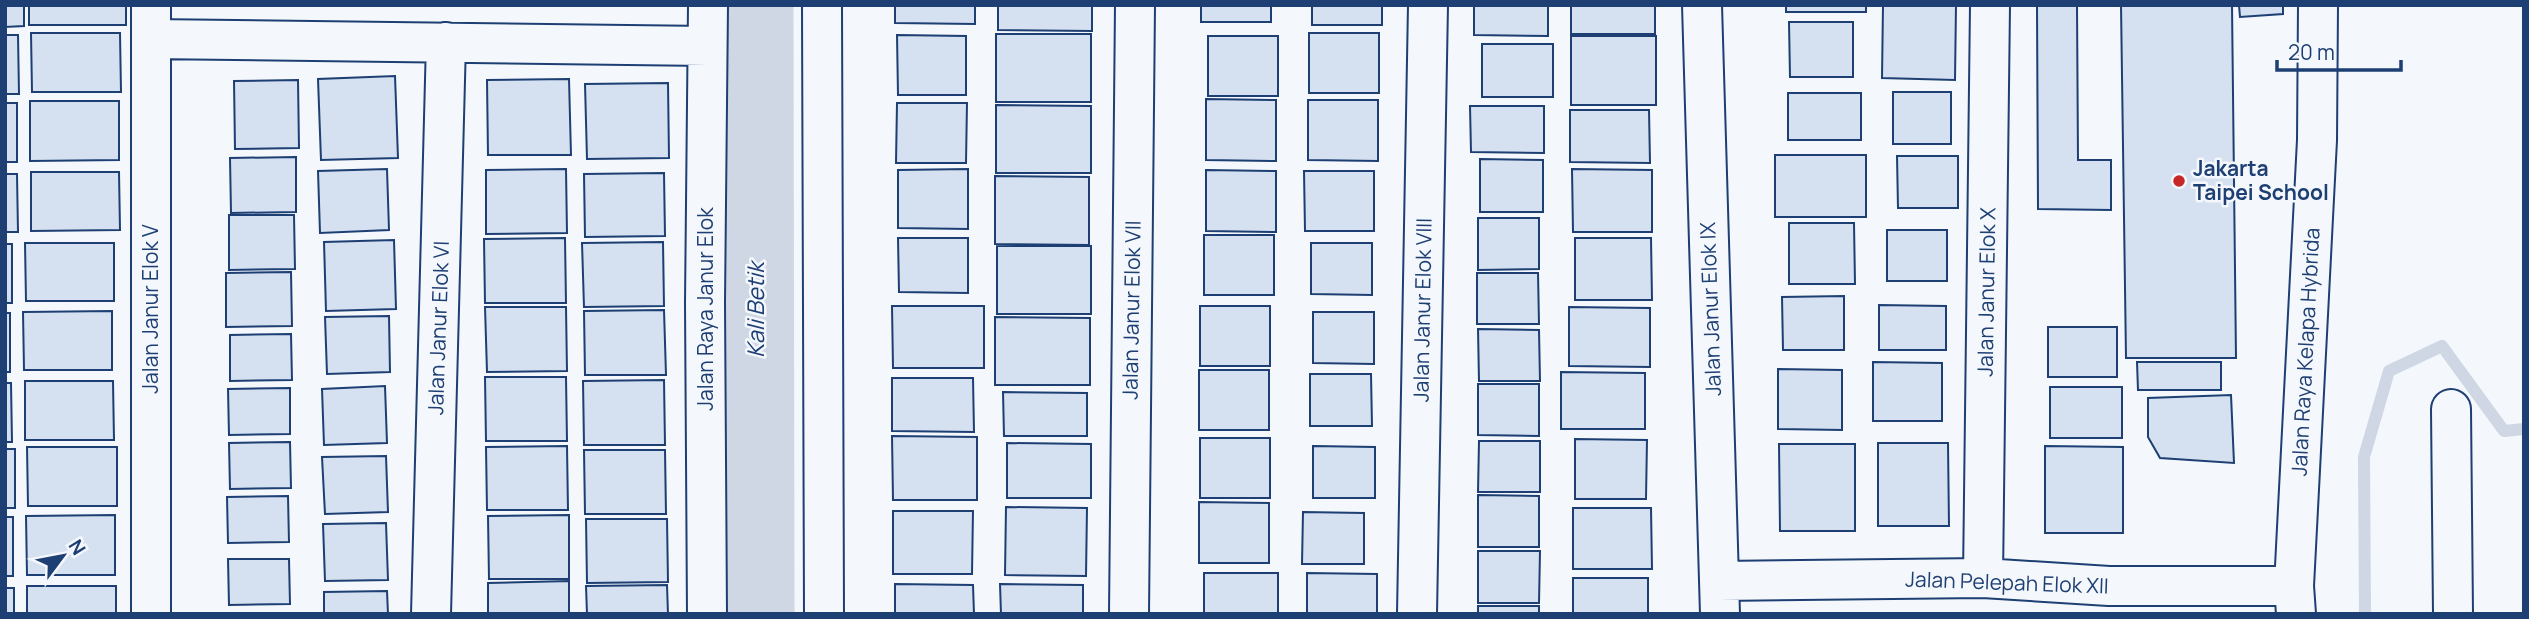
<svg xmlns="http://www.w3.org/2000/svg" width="2529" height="619" font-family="Manrope,sans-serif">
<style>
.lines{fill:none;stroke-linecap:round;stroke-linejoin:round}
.stream{stroke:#cfd7e4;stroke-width:12}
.river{stroke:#cfd7e4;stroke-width:75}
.building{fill:#d5e0f0;stroke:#1d3f73;stroke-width:2}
.minor-casing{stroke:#1d3f73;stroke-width:42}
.minor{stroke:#f4f7fb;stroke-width:38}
.poi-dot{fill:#c62828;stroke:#f4f7fb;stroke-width:2.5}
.labels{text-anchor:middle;stroke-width:5;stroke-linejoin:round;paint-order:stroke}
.poi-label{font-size:21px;font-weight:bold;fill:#1d3f73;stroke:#f4f7fb;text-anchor:start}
.street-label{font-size:21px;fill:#1d3f73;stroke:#f4f7fb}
.water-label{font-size:23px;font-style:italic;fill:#1d3f73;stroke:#f4f7fb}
</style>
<rect width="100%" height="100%" fill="#f4f7fb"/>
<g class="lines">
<path class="stream" d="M2365 614 2364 457 2389 371 2442 346 2504 431 2524 429"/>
<path class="river" d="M756 5 757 614"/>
</g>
<path class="building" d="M5 5H24V26L5 27Z
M29 5H126V25H29Z
M895 5H975V24L895 23Z
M998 5H1092V31L998 30Z
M1201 5H1271V22H1201Z
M1312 5H1382V25H1312Z
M1474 5H1548V36L1474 35Z
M1571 5H1655V34H1571Z
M1786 5H1866V12H1786Z
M1883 5H1956L1955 80 1882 78Z
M2037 5H2077L2078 160H2111V210L2038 209Z
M2121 5H2232L2236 358H2126Z
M2239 5H2283V14L2240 17Z
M1789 22H1853V77H1790Z
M31 33H120L121 92H32Z
M1309 33H1379V93H1309Z
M996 34H1091V102H996Z
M5 35H18L19 94H5Z
M897 35 966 36V95H898Z
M1208 36H1278V96H1208Z
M1571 36H1656V105H1571Z
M1482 44H1553V97H1482Z
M395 76 398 158 321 160 318 79Z
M569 79 571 155H488L487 80Z
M298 80 299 148 235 149 234 81Z
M668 83 669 158 587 159 585 84Z
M1893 92H1951V144H1893Z
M1788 93H1861V140H1788Z
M1206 99 1276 100V161L1206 160Z
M1308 100H1378V161L1308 160Z
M30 101H119V160L30 161Z
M5 103H17V162H5Z
M897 103H967L966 163H896Z
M996 105 1091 106V173H996Z
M1470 106H1544V153L1471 152Z
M1570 110H1649L1650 163 1570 162Z
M1775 155H1866V217H1775Z
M1897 156H1958V208H1898Z
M296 157V212L231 213 230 158Z
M1480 159 1543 160V212H1480Z
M387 169 389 230 320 233 318 171Z
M566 169 567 233 486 234V170Z
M968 169V229L898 228V170Z
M1572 169 1652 170V232H1573Z
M1206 170 1276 171V232L1206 231Z
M1304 171H1374V231H1305Z
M31 172H119L120 230 31 231Z
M664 173 665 236 585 237 584 174Z
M5 174H17L18 232H5Z
M995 176 1089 177V245L995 244Z
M229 215H294L295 269 229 270Z
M1478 218H1539V269L1478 270Z
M1789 223H1854L1855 284H1789Z
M1887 230H1947V281H1887Z
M1204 235H1274V295H1204Z
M565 238 566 303H485L484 239Z
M898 238H968V293L899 292Z
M1575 238H1651L1652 300H1575Z
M394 240 396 309 326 311 324 242Z
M663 242 664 306 584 307 582 243Z
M25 243H114V301H26Z
M1311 243H1372V295L1311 294Z
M5 244H12V303H5Z
M997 246H1091V314H997Z
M291 272 292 326 226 327V273Z
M1477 273H1538L1539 324H1477Z
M1844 296V350H1783L1782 297Z
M1879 305 1946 306V350H1879Z
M892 306H984V368H893Z
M1200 306H1270V366H1200Z
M485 307H566L567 371 487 372Z
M1569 307 1650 308V367L1569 366Z
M664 310 666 375H585L584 311Z
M112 311V370H24L23 312Z
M1313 312H1374V364L1313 363Z
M5 313H10V372H5Z
M389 316 390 372 327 374 325 317Z
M995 317 1090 318V385H995Z
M2048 327H2117V377H2048Z
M1478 329 1539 330 1540 381H1479Z
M291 334 292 380 230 381V335Z
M1873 362 1942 363V421H1873Z
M2137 362H2221V390H2138Z
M1778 369 1842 370V430L1778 429Z
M1199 370H1269V430H1199Z
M1561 372 1645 373V429H1561Z
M1310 374H1371L1372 426H1310Z
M485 377H566L567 441H486Z
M892 378H973L974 432 892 431Z
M664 380 665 445H584L583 381Z
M25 381H113L114 440H25Z
M5 383H11L12 442H5Z
M1478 384H1539V436L1478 435Z
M385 386 387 443 324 445 322 389Z
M2050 387H2122V438H2050Z
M290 388V434L229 435 228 389Z
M1003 392 1087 393V436H1004Z
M2231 395 2234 463 2160 458 2148 437V398Z
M892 436 977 437V500H893Z
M1200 438H1270V498H1200Z
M1575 439 1647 440 1646 499H1575Z
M1479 441H1540V492H1478Z
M290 442 291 488 230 489 229 443Z
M1007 443 1091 444V498H1007Z
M1878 443H1948L1949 526H1878Z
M1779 444H1855V531H1780Z
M567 446 568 510H487L486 447Z
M1313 446 1375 447V498H1313Z
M2045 446 2123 447V533H2045Z
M27 447H117V506H28Z
M5 449H15V508H5Z
M584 450H665L666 514H585Z
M386 456 388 512 325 514 322 457Z
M1478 495 1539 496V547H1478Z
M288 496 289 542 228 543 227 497Z
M1199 502 1269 503V563H1199Z
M1006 507 1087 508 1086 576 1005 575Z
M1573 508H1651L1652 569H1573Z
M893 511H973L972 574H893Z
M1303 512 1364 513V564H1302Z
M115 515V575H27L26 516Z
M569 515V579H489L488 516Z
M5 517H13V576H5Z
M586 519H667L668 582 587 583Z
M386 523 388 580 325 581 323 524Z
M1478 551H1540L1539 603H1478Z
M228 559H289L290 604 229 605Z
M1204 573H1278V614H1204Z
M1307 573 1377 574V614H1307Z
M1573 578H1648V614H1573Z
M569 581V614H488V583Z
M895 584 973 585 974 614H895Z
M1000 584 1083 585V614H1001Z
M667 585 668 614H587L586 586Z
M27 586H116V614H27Z
M5 588H14V614H5Z
M387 591 388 614H324V592Z
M1478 606H1539V614H1478Z"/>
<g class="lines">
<g class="minor-casing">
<path id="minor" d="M822 5 824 614
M1702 5 1720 614
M151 39 707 46
M2451 409 2453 614
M1983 578 1990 5
M1720 581 1983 578 2109 586H2294
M151 614V5
M431 614 446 42
M707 614 705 303 708 5
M1129 614 1135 5
M1417 614 1428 5
M2296 614 2294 586 2317 140 2318 5"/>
</g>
<use href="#minor" class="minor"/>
</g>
<circle class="poi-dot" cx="2179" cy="181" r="7"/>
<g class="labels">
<g class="poi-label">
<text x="2193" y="176">Jakarta<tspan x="2193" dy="24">Taipei School</tspan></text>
</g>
<g class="street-label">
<text transform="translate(1987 292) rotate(-89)" y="7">Jalan Janur Elok X</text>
<text transform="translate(151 309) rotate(-90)" y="7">Jalan Janur Elok V</text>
<text transform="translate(706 309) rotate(-90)" y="7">Jalan Raya Janur Elok</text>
<text transform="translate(1711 309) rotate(-92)" y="7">Jalan Janur Elok IX</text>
<text transform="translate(1132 310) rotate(-89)" y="7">Jalan Janur Elok VII</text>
<text transform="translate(1423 310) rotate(-89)" y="7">Jalan Janur Elok VIII</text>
<text transform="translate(439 328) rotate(-88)" y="7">Jalan Janur Elok VI</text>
<text transform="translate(2306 352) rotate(-87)" y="7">Jalan Raya Kelapa Hybrida</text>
<text transform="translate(2007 583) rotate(2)" y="7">Jalan Pelepah Elok XII</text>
</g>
<g class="water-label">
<text transform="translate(756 310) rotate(-90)" y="8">Kali Betik</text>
</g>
</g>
<rect width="2529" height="619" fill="none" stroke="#1d3f73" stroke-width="14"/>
<g transform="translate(63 556) rotate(58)" stroke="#f4f7fb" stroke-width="5" paint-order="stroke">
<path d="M0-5L12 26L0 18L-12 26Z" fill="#1d3f73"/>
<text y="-10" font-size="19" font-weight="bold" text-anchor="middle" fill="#1d3f73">N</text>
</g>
<path d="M2277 60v10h124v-10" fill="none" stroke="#1d3f73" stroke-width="3.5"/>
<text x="2288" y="60" font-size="21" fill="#1d3f73" stroke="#f4f7fb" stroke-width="5" paint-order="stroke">20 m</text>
</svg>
